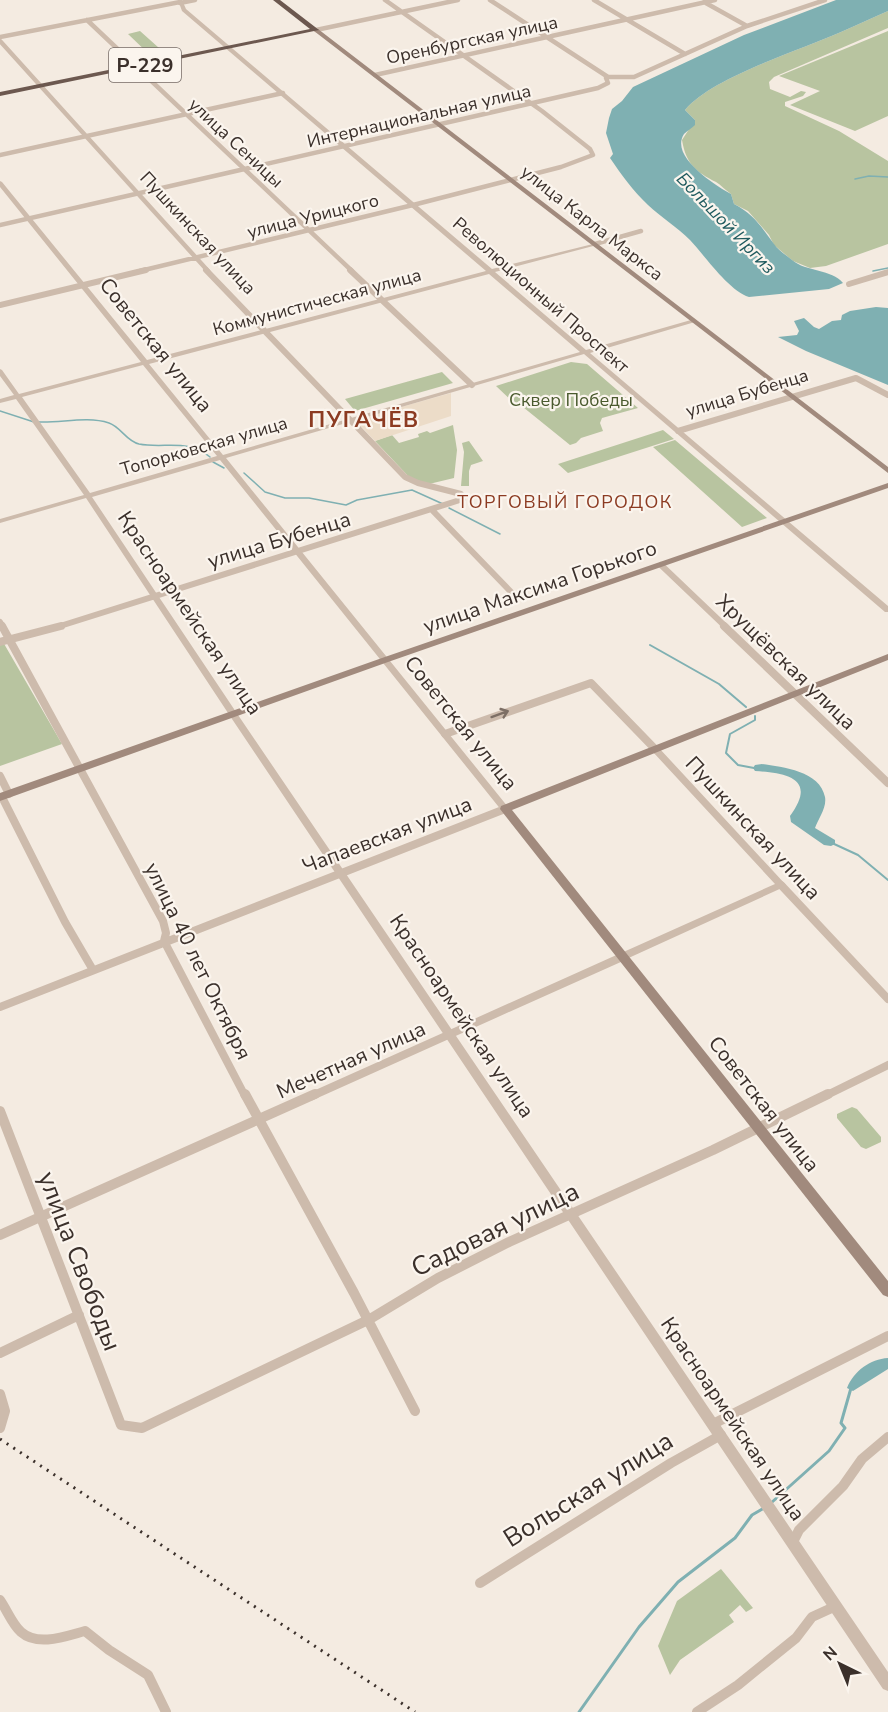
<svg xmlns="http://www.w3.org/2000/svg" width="888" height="1712" font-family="'Nunito Sans',sans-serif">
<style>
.green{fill:#b8c4a0}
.plaza{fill:#ecdcc8}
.water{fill:#7fb0b2}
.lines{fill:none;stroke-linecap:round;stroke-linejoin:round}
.stream-far2{stroke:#7fb0b2;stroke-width:1.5}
.stream-far1{stroke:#7fb0b2;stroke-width:2}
.stream{stroke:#7fb0b2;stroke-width:3}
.minor-far3{stroke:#cdbbac;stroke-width:4.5}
.minor-far2{stroke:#cdbbac;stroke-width:6}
.minor-far1{stroke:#cdbbac;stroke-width:8}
.minor{stroke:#cdbbac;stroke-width:10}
.tertiary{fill:#cdbbac;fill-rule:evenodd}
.secondary{fill:#a18a7d;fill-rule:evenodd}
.trunk{fill:#6c584f;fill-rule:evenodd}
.rail{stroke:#3b302b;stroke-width:3;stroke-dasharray:2 6;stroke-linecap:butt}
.oneway{stroke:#7d6f65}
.labels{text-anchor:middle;stroke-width:4.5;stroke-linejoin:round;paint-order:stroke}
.far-street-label{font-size:18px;fill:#3b302b;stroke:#fbf5ee}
.far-water-label{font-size:18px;font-style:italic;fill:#1f5a5e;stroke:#fbf5ee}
.far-park-label{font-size:18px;fill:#4a5a2e;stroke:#fbf5ee}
.far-neighbourhood-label{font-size:18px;letter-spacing:1.5px;fill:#8c3b22;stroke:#fbf5ee}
.shield{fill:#fbf5ee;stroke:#756b66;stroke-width:1.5}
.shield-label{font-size:20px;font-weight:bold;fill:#3b302b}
.street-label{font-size:21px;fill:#3b302b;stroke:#fbf5ee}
.far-district-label{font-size:22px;font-weight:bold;letter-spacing:1.5px;fill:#8c3b22;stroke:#fbf5ee}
.near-street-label{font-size:26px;fill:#3b302b;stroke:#fbf5ee}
</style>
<rect width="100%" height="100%" fill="#f4ebe1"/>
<path class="green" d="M888 11V28L774 77 769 82 770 89 790 97 801 91 806 92 803 96 785 102V106L839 131 888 161V244L826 266 810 268 793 261 774 245 769 235 748 211 734 204 731 194C725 190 721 185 716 182 696 172 686 164 682 140L695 120 685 110C712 77 801 50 841 32 857 25 872 18 888 11Z
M140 31 168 56 152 57 128 34Z
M888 31V116L855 131 790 105 820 91 779 76Z
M571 362 587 364 638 408 602 418 600 423 603 431 581 438 576 443 570 445 518 403 513 402 496 386Z
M442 372 453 383 355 411 345 399Z
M453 425 457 450 454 478 429 484 410 478 375 441 392 435 399 443 419 437 418 434 427 431 430 433Z
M663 430 674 439 568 473 558 464Z
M675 440 767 518 742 527 653 447Z
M469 441 483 461 471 465 469 471V486H461L464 452 462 443Z
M3 642 62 744 0 766V643Z
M852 1107 857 1109 881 1137V1142L866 1149 861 1147 837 1118V1114Z
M721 1569 753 1608 746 1612 740 1605 729 1615 734 1622 680 1660 670 1675 658 1646 677 1601Z"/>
<path class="plaza" d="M451 393V416L375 441 355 420Z"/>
<path class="water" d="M836 0H888V11C872 18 857 25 841 32 801 50 712 77 685 110L695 120V125C692 128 687 131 684 134 669 157 717 186 731 194L734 204C754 214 762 228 774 244 778 250 786 255 792 260 806 272 832 269 843 283L829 289 749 297C729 291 705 256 690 240 677 227 661 217 648 205 633 191 621 174 610 158L613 154 606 133 609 118 612 109 622 101 633 87 744 35Z
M876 307 888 308V385L806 351 778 337 797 335 799 331 794 321 804 318 814 327 819 329 832 321 841 320 842 315 850 311Z
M762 764C783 767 820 771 825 797 827 808 818 819 815 828L835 840V844L831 846 824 845 791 822 790 816C818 778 786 773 755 771L753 768 755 765Z
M888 1358V1369L853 1391 847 1388C854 1371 870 1359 888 1358Z"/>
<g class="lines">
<path class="stream-far2" d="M855 179 869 176 888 177
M873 271 888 268
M0 411 34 422
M39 422C62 423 87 416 109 423 121 427 126 441 139 444 164 449 188 438 210 457
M213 462 224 468
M244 473 265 492 285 498H309L346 505 357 500 412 490 443 504
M449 508 500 534"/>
<path class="stream-far1" d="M650 645 719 684 746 707
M754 768 738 765 726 753 730 734 755 720V716
M832 843 858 855 888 880"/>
<path class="stream" d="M771 1503 829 1451 845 1428 841 1423 851 1388
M579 1712 639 1627 678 1582 735 1538 752 1515 764 1508"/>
<path class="minor-far3" d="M490 0 608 77
M594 0 685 54
M704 2 747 26
M180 3 195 0
M87 20 352 271
M316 30 458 0
M0 37 180 2
M0 41 208 271
M375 75 715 0
M0 155 283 93
M0 225 598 88 608 83 606 78 608 77H634L747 26 825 0
M595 244 641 231
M140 271 413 205 561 167 593 155 590 149 542 111 385 0"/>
<path class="minor-far2" d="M350 270 472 385
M849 284 888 272
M0 305 146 270
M678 431 856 378 888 395
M432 510 514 595
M661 565 726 627
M0 622 3 627
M57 627 463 499 461 494 418 483 405 477 206 270"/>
<path class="minor-far1" d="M2 626 163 921 166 933 164 941 245 1096
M724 626 888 783
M0 642 61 626
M445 734 591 683 656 750
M0 776 9 794
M2 797 65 922 93 970
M781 885 888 999
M0 1007 505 809
M312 1096 622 957
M825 1096 888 1065"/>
<path class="minor" d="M245 1094 354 1293 415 1411
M0 1111 121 1425 142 1428 370 1319 438 1278 509 1242 713 1150 828 1094
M0 1235 315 1094
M0 1353 79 1315
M0 1394 5 1411 0 1428
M713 1424 888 1336
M793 1542 799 1530 843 1486 862 1459 888 1437
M480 1583 671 1463 721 1435
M0 1600C7 1610 12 1624 21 1632 38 1647 66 1636 85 1631L109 1650 148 1675 166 1712
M697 1712 738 1685 796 1638 812 1617 836 1606"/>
<path class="tertiary" d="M178 0H182L186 9 492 269 597 243V245L495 272 586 350 691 320H695V322L590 353 888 606V612H885L584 354 226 458 508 807 509 809 508 811H502L220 460 92 497 236 712 888 1672V1691L883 1689 230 716 86 498 0 523V519L84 495 16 399 0 403V399L14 395 0 376V369L2 370 19 394 141 362 0 187V181L2 182 147 360 486 271 182 11ZM489 274 580 352 223 455 149 364ZM143 365 217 456 90 493 22 397Z
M656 747 659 748 786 885 784 887 622 961 619 960 617 957 619 954 775 884 653 752 652 750Z"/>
<path class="secondary" d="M314 29H318L888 467V473L314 31Z
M888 483V488L388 662 0 801V793L382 658Z
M888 654V660L512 810 888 1281V1297L883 1295 500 809 501 806Z"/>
<path class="trunk" d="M273 0H280L319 30 0 96V92L310 29Z"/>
<path class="rail" d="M0 1439 415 1712"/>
</g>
<defs><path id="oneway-shaft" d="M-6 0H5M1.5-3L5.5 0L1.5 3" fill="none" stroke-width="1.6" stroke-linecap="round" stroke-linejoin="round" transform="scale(1.5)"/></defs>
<use class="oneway" href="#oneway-shaft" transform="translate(500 714) rotate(-20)"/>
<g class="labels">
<g class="far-street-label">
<text transform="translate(472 40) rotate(-12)" y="6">Оренбургская улица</text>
<text transform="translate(419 116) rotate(-13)" y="6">Интернациональная улица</text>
<text transform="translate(236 143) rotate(43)" y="6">улица Сеницы</text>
<text transform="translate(313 216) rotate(-14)" y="6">улица Урицкого</text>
<text transform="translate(592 223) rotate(38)" y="6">улица Карла Маркса</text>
<text transform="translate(198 233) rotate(47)" y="6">Пушкинская улица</text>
<text transform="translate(541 295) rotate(41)" y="6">Революционный Проспект</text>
<text transform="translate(317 302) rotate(-15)" y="6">Коммунистическая улица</text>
<text transform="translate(747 393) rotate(-17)" y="6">улица Бубенца</text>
<text transform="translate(204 446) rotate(-16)" y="6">Топорковская улица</text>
</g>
<g class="far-water-label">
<text transform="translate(726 223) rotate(46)" y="6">Большой Иргиз</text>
</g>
<g class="far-park-label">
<text x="571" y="406">Сквер Победы</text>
</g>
<g class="far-neighbourhood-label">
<text x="565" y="508">ТОРГОВЫЙ ГОРОДОК</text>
</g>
<rect class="shield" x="109" y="48" width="72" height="34" rx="4.5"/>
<g class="shield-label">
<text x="145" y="72">Р-229</text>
</g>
<g class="street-label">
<text transform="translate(156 345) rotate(51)" y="7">Советская улица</text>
<text transform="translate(279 540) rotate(-17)" y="7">улица Бубенца</text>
<text transform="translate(540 587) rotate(-19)" y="7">улица Максима Горького</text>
<text transform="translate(190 613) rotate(56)" y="7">Красноармейская улица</text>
<text transform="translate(786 662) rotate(44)" y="7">Хрущёвская улица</text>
<text transform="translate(461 723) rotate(51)" y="7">Советская улица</text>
<text transform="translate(753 828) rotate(47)" y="7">Пушкинская улица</text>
<text transform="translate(387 835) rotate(-21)" y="7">Чапаевская улица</text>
<text transform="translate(198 961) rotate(64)" y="7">улица 40 лет Октября</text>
<text transform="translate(462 1016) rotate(56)" y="7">Красноармейская улица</text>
<text transform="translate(351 1060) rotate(-24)" y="7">Мечетная улица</text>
<text transform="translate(764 1104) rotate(52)" y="7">Советская улица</text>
<text transform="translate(733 1419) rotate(56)" y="7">Красноармейская улица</text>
</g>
<g class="far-district-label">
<text x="364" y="427">ПУГАЧЁВ</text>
</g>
<g class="near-street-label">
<text transform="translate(495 1229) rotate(-26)" y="9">Садовая улица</text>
<text transform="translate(80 1261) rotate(69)" y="9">улица Свободы</text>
<text transform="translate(588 1489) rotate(-32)" y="9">Вольская улица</text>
</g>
</g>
<g transform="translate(840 1664) rotate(317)" stroke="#fbf5ee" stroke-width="4.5" paint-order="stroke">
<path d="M0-4.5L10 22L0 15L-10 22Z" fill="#3b302b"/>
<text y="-9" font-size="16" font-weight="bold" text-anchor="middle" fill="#3b302b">N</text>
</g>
</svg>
